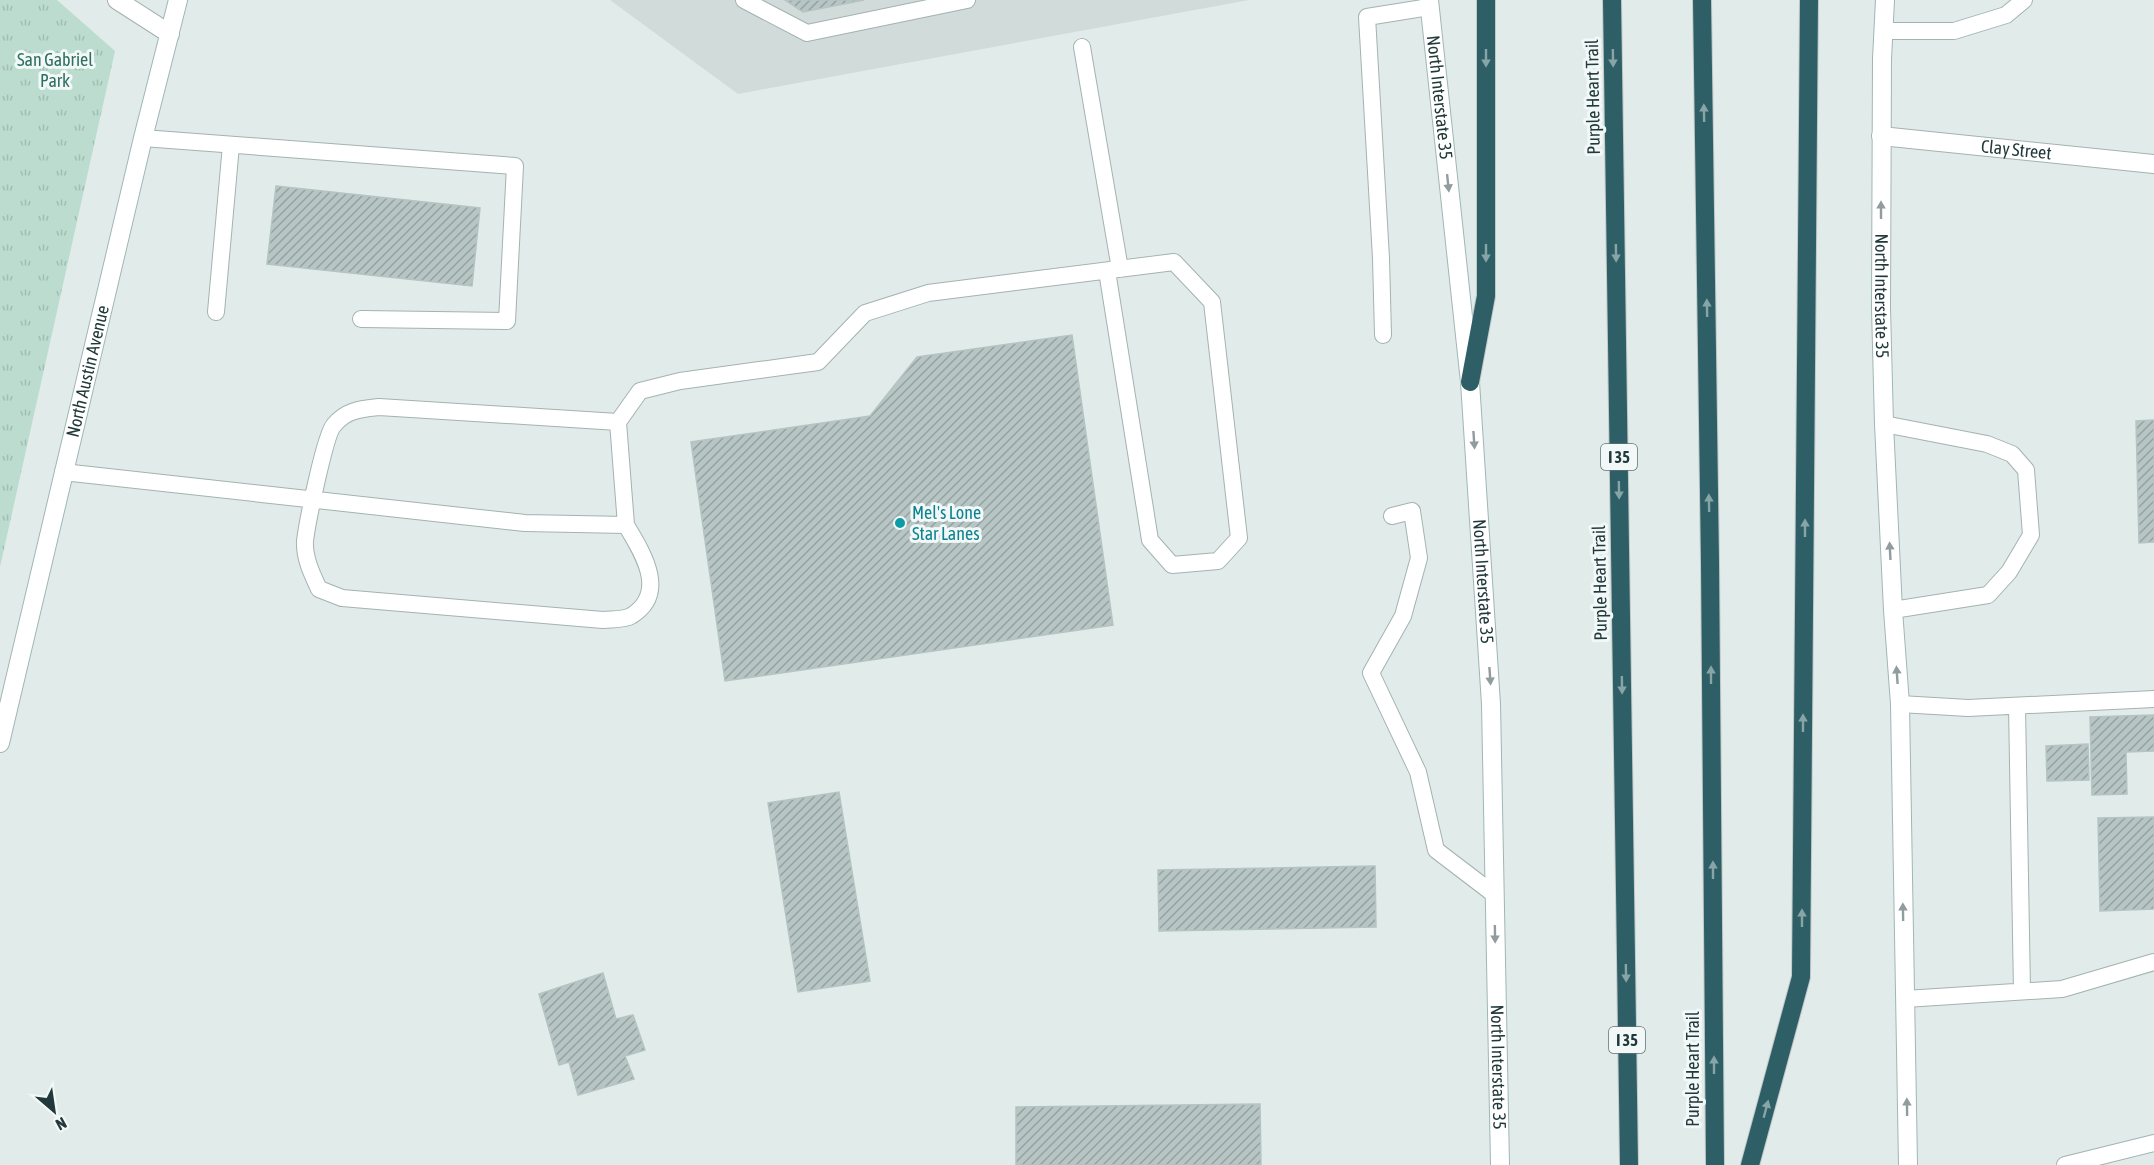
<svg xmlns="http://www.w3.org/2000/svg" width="2154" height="1165" font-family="'Asap Condensed',sans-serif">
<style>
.built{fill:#d0dbda}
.grass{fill:url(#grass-tufts)}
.building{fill:url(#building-hatch);stroke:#b4c4c3;stroke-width:1.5}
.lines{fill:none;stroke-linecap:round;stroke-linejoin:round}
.service-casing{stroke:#a4b2b2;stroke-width:18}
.minor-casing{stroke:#a4b2b2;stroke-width:20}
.secondary-casing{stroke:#a0b6b6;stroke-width:20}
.motorway-casing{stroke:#c1c8c8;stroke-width:20}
.service{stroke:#fff;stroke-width:16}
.minor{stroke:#fff;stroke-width:18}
.secondary{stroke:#fff;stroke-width:18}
.motorway{stroke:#2f5f66;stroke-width:18}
.oneway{fill:#87a4a7}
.oneway2{fill:#909c9d}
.culture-dot{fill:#0f9aa8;stroke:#f2f8f7;stroke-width:2}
.labels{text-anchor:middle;stroke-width:6;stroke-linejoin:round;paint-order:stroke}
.shield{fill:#f2f8f7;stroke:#607273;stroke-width:1.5}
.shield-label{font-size:16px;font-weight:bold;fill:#22393b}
.park-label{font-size:18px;fill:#2e705e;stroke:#f2f8f7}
.street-label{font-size:18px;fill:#22393b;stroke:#f2f8f7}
.culture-label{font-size:18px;fill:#0d838f;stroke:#f2f8f7;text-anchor:start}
</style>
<defs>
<pattern id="grass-tufts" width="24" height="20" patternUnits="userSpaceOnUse" patternTransform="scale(1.5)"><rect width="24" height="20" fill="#bbdccf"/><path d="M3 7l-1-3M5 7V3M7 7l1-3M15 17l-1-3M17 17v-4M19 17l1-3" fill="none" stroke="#a0beb3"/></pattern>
<pattern id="building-hatch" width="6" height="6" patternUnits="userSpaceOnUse" patternTransform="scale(1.5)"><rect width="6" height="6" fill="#b7c6c4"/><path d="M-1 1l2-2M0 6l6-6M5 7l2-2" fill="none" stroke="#94a2a0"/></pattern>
</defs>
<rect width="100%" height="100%" fill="#e1ebea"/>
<path class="built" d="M610 0H1249L738 94Z"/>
<path class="grass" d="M0 0H57L115 51 0 567Z"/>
<path class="building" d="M785 0H864L803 12Z
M276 186 480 208 472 286 267 264Z
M1072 335 1113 625 725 681 691 442 870 416 917 357Z
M2154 420V542L2139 543 2136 421Z
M2154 715V751L2126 752 2127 794 2092 795 2090 717Z
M2088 744 2089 780 2047 781 2046 746Z
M839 792 870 981 798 992 768 803Z
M2154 817V909L2100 911 2098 818Z
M1375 866 1376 927 1159 931 1158 870Z
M603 973 616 1019 633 1015 645 1050 625 1056 634 1079 578 1095 569 1062 559 1065 539 994Z
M1260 1104 1261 1165H1016V1107Z"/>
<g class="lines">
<g class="service-casing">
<path id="service" d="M744 0 807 33 967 0
M1883 31H1954L2006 15 2024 0
M1082 47 1120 269
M143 138 515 166 507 321 361 319
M216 312 231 145
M1383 335 1381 258 1367 17 1429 7
M618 422 379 407C361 409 346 410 334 425 325 434 307 524 305 541 304 558 312 574 319 589L342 598 603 620C611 619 624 620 631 616 669 593 642 552 626 525
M1884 424 1987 444 2012 454 2026 470 2031 535 2009 572 1988 595 1893 610
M63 472 525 523 626 525 618 422 640 391 680 381 818 362 865 313 928 293 1174 262 1212 302 1239 538 1218 561 1172 565 1150 540 1107 271
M1392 516 1412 511 1419 558 1403 616 1371 673 1418 772 1436 850 1495 895
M1900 704 1968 708 2154 699
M2017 706 2022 991
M1905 999 2062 989 2154 962
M2065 1165 2154 1143"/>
</g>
<g class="minor-casing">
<g id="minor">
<path d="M117 0 170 34"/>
<path id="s1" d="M1881 136 2154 164"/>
</g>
</g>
<g class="secondary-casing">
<g id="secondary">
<path id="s2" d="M1429 0 1470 382 1491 704 1500 1165"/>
<path id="s3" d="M1885 0 1882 59 1881 308 1884 424 1893 610 1900 704 1908 1165"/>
<path id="s4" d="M0 743 143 138 178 0"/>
</g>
</g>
<g class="motorway-casing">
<path id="motorway" d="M1612 0 1629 1165
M1702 0 1710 562 1715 1165
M1470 382 1486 296V0
M1750 1165 1801 977 1809 0"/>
</g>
<use href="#service" class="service"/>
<use href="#minor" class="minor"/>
<use href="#secondary" class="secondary"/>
<use href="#motorway" class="motorway"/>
</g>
<defs><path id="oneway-solid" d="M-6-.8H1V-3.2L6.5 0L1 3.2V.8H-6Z" transform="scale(1.5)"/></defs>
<g class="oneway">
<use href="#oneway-solid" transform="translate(1486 58) rotate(90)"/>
<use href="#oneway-solid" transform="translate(1613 58) rotate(89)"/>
<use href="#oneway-solid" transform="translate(1704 113) rotate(-91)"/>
<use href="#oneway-solid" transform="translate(1486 253) rotate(90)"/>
<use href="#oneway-solid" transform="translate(1616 253) rotate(89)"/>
<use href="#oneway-solid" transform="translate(1707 308) rotate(-91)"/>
<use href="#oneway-solid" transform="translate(1619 490) rotate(89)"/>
<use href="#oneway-solid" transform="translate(1709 503) rotate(-91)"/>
<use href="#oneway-solid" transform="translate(1805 528) rotate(-90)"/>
<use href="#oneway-solid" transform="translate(1711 675) rotate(-90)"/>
<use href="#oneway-solid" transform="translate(1622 685) rotate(89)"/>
<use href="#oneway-solid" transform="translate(1803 723) rotate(-90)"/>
<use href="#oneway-solid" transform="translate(1713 870) rotate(-90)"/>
<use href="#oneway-solid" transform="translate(1802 918) rotate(-90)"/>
<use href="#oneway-solid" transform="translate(1626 973) rotate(89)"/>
<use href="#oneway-solid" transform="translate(1714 1065) rotate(-90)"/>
<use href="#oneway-solid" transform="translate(1766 1109) rotate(-75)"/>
</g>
<g class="oneway2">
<use href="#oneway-solid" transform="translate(1448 183) rotate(84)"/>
<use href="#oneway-solid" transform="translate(1881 210) rotate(-90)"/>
<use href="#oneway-solid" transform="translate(1474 440) rotate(86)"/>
<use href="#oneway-solid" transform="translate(1890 551) rotate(-93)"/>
<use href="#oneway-solid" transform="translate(1897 675) rotate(-94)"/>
<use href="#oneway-solid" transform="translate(1490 676) rotate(86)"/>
<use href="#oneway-solid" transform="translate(1903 912) rotate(-91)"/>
<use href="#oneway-solid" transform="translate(1495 934) rotate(89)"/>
<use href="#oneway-solid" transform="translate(1907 1107) rotate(-91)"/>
</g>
<circle class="culture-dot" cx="900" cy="523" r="6"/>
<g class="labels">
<g class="shield">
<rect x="1601" y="444" width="36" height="26" rx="4.5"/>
<rect x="1609" y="1027" width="36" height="26" rx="4.5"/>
</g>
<g class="shield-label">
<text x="1619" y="463">I 35</text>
<text x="1627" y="1046">I 35</text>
</g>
<g class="park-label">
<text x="55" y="66">San Gabriel<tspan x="55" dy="21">Park</tspan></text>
</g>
<g class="street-label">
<text transform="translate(1593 97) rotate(-91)" y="6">Purple Heart Trail</text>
<text dy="6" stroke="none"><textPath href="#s2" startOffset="98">North Interstate 35</textPath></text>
<text dy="6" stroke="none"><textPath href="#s1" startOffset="136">Clay Street</textPath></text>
<text dy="6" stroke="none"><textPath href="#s3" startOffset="296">North Interstate 35</textPath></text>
<text dy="6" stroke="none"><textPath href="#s4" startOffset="382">North Austin Avenue</textPath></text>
<text dy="6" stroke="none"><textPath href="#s2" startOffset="584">North Interstate 35</textPath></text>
<text transform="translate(1600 583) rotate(-91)" y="6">Purple Heart Trail</text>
<text dy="6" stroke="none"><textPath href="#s2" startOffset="1070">North Interstate 35</textPath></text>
<text transform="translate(1693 1069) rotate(-90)" y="6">Purple Heart Trail</text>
</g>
<g class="culture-label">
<text x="912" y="519">Mel's Lone<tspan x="912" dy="21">Star Lanes</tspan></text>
</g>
</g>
<g transform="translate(54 1111) rotate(151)" stroke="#f2f8f7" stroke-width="4.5" paint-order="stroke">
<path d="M0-4.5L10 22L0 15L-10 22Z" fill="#22393b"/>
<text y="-9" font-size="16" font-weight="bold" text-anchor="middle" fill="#22393b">N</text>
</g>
</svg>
